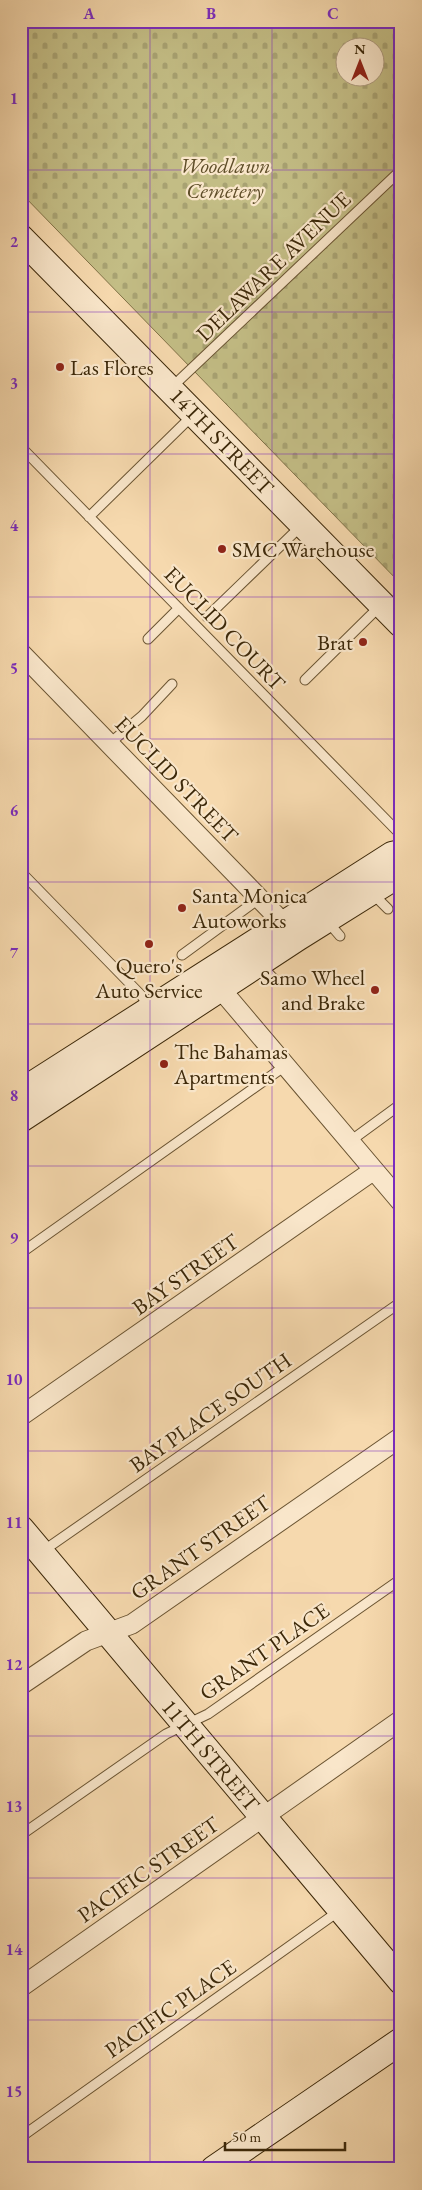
<svg xmlns="http://www.w3.org/2000/svg" width="422" height="2190" font-family="'EB Garamond',serif">
<style>
.cemetery{fill:url(#cemetery-stones);stroke:#807247;fill-rule:evenodd}
.lines{fill:none;stroke-linecap:round;stroke-linejoin:round}
.lane-casing{stroke:#6a5432;stroke-width:11}
.street-casing{stroke:#6a5432;stroke-width:21}
.secondary-casing{stroke:#3c2809;stroke-width:28}
.lane{stroke:#f9e6ca;stroke-width:9}
.street{stroke:#f9e6ca;stroke-width:19}
.secondary{stroke:#f9e6ca;stroke-width:26}
.grid{fill:none;stroke:#7b2cbf;stroke-width:1;stroke-opacity:0.55}
.poi-dot{fill:#8f2418;stroke:#f9e6ca;stroke-width:2}
.labels{text-anchor:middle;stroke-width:4.5;stroke-linejoin:round;paint-order:stroke}
.park-label{font-size:22px;font-style:italic;fill:#5e4d28;stroke:#f9e6ca}
.street-label{font-size:22px;fill:#3c2809;stroke:#f9e6ca}
.poi-label{font-size:22px;fill:#3c2809;stroke:#f9e6ca;text-anchor:start}
.neatline{fill:none;stroke:#7b2cbf;stroke-width:2}
.grid-label{font-size:16px;text-anchor:middle;font-weight:bold;fill:#7b2cbf}
</style>
<defs>
<pattern id="cemetery-stones" width="16" height="16" patternUnits="userSpaceOnUse" patternTransform="scale(1.25)"><rect width="16" height="16" fill="#c3bd85"/><path d="M2 7V4a2 2 0 0 1 4 0v3zM10 15v-3a2 2 0 0 1 4 0v3z" fill="#a8a272"/></pattern>
</defs>
<rect width="100%" height="100%" fill="#f6d9ae"/>
<filter id="stains"><feTurbulence type="fractalNoise" baseFrequency=".004" numOctaves="4"/><feColorMatrix values="0 0 0 0 .2 0 0 0 0 .09 0 0 0 0 .02 0 0 0 .5 -.17"/></filter>
<radialGradient id="worn" r=".72"><stop offset=".6" stop-color="#630" stop-opacity="0"/><stop offset="1" stop-color="#630" stop-opacity=".3"/></radialGradient>
<path class="cemetery" d="M21 21H401V584L21 193ZM344 48H374V78H344Z"/>
<g class="lines">
<g class="lane-casing">
<path id="lane" d="M171 388 401 170
M21 447 401 835
M89 517 193 415
M207 617 302 525
M148 639 179 608
M305 680 380 606
M110 743 142 716 172 684
M21 872 141 995 150 1008
M373 894 388 909
M328 922 340 936
M182 955 260 898
M260 964 274 979
M349 1142 401 1104
M21 1253 285 1066
M43 1551 401 1302
M21 1835 166 1734 208 1714 401 1579
M21 2137 339 1911"/>
</g>
<g class="street-casing">
<path id="street" d="M21 653 292 932
M213 980 401 1202
M21 1416 374 1170
M21 1685 86 1641 132 1624 401 1437
M21 1987 401 1720
M21 2167 23 2169"/>
</g>
<g class="secondary-casing">
<path id="secondary" d="M21 238 401 624
M21 1092 392 855 401 853
M21 1119 297 938 401 873
M21 1529 401 1981
M214 2169 401 2041"/>
</g>
<use href="#lane" class="lane"/>
<use href="#street" class="street"/>
<use href="#secondary" class="secondary"/>
</g>
<path class="grid" d="M150 21V2169M272 21V2169M21 170H401M21 312H401M21 454H401M21 597H401M21 739H401M21 882H401M21 1024H401M21 1166H401M21 1308H401M21 1451H401M21 1593H401M21 1736H401M21 1878H401M21 2020H401"/>
<g class="poi-dot">
<circle cx="60" cy="367" r="5"/>
<circle cx="222" cy="549" r="5"/>
<circle cx="363" cy="642" r="5"/>
<circle cx="182" cy="908" r="5"/>
<circle cx="149" cy="944" r="5"/>
<circle cx="375" cy="990" r="5"/>
<circle cx="164" cy="1064" r="5"/>
</g>
<g class="labels">
<g class="park-label">
<text x="225" y="173">Woodlawn<tspan x="225" dy="25">Cemetery</tspan></text>
</g>
<g class="street-label">
<text transform="translate(273 266) rotate(-44)" y="8">DELAWARE AVENUE</text>
<text transform="translate(222 441) rotate(46)" y="8">14TH STREET</text>
<text transform="translate(225 628) rotate(46)" y="8">EUCLID COURT</text>
<text transform="translate(177 779) rotate(46)" y="8">EUCLID STREET</text>
<text transform="translate(185 1274) rotate(-35)" y="8">BAY STREET</text>
<text transform="translate(210 1412) rotate(-35)" y="8">BAY PLACE SOUTH</text>
<text transform="translate(200 1547) rotate(-35)" y="8">GRANT STREET</text>
<text transform="translate(264 1651) rotate(-35)" y="8">GRANT PLACE</text>
<text transform="translate(211 1755) rotate(50)" y="8">11TH STREET</text>
<text transform="translate(148 1869) rotate(-35)" y="8">PACIFIC STREET</text>
<text transform="translate(170 2008) rotate(-35)" y="8">PACIFIC PLACE</text>
</g>
<g class="poi-label">
<text x="70" y="375">Las Flores</text>
<text x="232" y="557">SMC Warehouse</text>
<text x="353" y="650" text-anchor="end">Brat</text>
<text x="192" y="903">Santa Monica<tspan x="192" dy="25">Autoworks</tspan></text>
<text x="149" y="973" text-anchor="middle">Quero's<tspan x="149" dy="25">Auto Service</tspan></text>
<text x="365" y="985" text-anchor="end">Samo Wheel<tspan x="365" dy="25">and Brake</tspan></text>
<text x="174" y="1059">The Bahamas<tspan x="174" dy="25">Apartments</tspan></text>
</g>
</g>
<rect width="422" height="2190" fill="none" stroke="#f6d9ae" stroke-width="55"/>
<g transform="translate(360 62)"><circle r="24" fill="#f9e6ca" stroke="#ad9a7d"/>
<path d="M0-4L9 19L0 12L-9 19Z" fill="#8f2418"/>
<text y="-8" font-size="14" font-weight="bold" text-anchor="middle" fill="#3c2809">N</text>
</g>
<path d="M225 2142v8h120v-8" fill="none" stroke="#3c2809" stroke-width="2.5"/>
<text x="232" y="2142" font-size="15" fill="#3c2809" stroke="#f9e6ca" stroke-width="4" paint-order="stroke">50 m</text>
<rect x="28" y="28" width="366" height="2134" class="neatline"/>
<g class="grid-label">
<text x="89" y="19">A</text>
<text x="211" y="19">B</text>
<text x="333" y="19">C</text>
<text x="14" y="104">1</text>
<text x="14" y="247">2</text>
<text x="14" y="389">3</text>
<text x="14" y="531">4</text>
<text x="14" y="674">5</text>
<text x="14" y="816">6</text>
<text x="14" y="958">7</text>
<text x="14" y="1101">8</text>
<text x="14" y="1243">9</text>
<text x="14" y="1385">10</text>
<text x="14" y="1528">11</text>
<text x="14" y="1670">12</text>
<text x="14" y="1812">13</text>
<text x="14" y="1955">14</text>
<text x="14" y="2097">15</text>
</g>
<rect width="100%" height="100%" filter="url(#stains)"/>
<rect width="100%" height="100%" fill="url(#worn)"/>
</svg>
